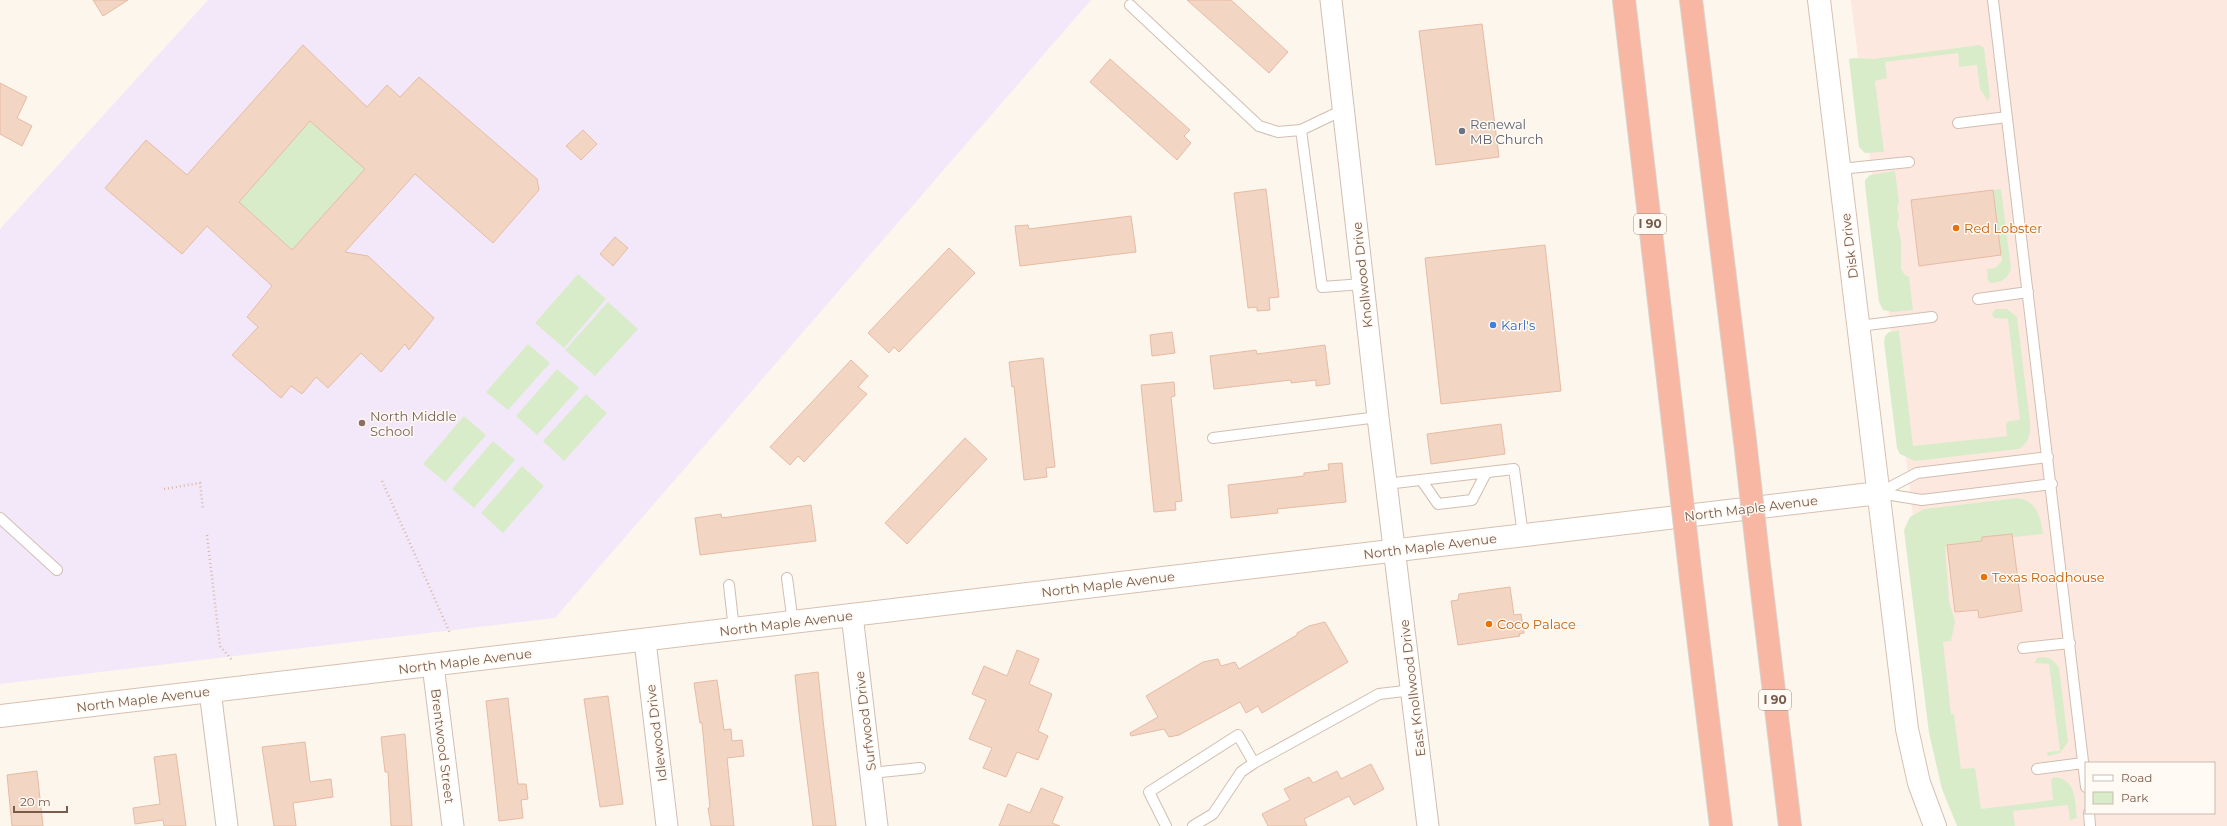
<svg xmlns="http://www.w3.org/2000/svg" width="2227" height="826" font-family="Montserrat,sans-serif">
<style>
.commercial{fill:#fde8e0;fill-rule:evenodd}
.education{fill:#f3e8fa}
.green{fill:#d8ecc9}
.building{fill:#f3d5c3;stroke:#e6bba3;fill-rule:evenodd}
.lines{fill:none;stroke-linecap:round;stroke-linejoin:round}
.lane-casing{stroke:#d1beb0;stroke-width:12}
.street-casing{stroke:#d1beb0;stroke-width:23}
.secondary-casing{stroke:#d6c0b0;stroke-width:24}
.highway-casing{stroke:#dad1cd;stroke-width:24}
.path{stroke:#d9b8a5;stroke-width:2.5;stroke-dasharray:1 3;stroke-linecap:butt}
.lane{stroke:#fff;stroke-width:10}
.street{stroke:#fff;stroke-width:21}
.secondary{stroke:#fff;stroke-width:22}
.highway{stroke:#f7b7a3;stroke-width:22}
.highway-bridge-casing{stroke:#dad1cd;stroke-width:24;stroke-linecap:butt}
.highway-bridge{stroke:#f7b7a3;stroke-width:22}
.worship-dot{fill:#6b7280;stroke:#fffaf3;stroke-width:1.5}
.food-dot{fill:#e8710a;stroke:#fffaf3;stroke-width:1.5}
.shop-dot{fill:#3f7fe0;stroke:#fffaf3;stroke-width:1.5}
.education-dot{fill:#8d6e63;stroke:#fffaf3;stroke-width:1.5}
.labels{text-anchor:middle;stroke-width:3;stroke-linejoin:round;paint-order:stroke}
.shield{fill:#fffaf3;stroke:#a28b7f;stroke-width:1}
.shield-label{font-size:12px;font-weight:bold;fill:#7a5c4d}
.worship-label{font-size:13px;fill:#5b616d;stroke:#fffaf3;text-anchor:start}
.food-label{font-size:13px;fill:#c56008;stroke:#fffaf3;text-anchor:start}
.street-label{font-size:13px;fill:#7a5c4d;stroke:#fffaf3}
.shop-label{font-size:13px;fill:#366cbe;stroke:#fffaf3;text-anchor:start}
.education-label{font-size:13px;fill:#785e54;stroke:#fffaf3;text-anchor:start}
</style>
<rect width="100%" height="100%" fill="#fdf6ec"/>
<path class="commercial" d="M1851 0H2227V826H1969L1915 533ZM2086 763H2214V813H2086Z"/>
<path class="education" d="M208 0H1091L555 618 0 684V229Z"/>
<path class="green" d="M1980 45 1984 48 1990 96 1988 101 1980 89 1977 65 1959 67 1958 53 1885 62 1887 78 1875 81 1884 152 1865 153 1859 147 1849 59 1853 58 1873 59Z
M310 121 365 169 292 250 239 202Z
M1895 171 1899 202 1897 208 1899 217 1897 223 1901 241V269L1904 274 1909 277 1913 310 1893 312 1883 310 1879 302 1865 185V180L1870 175Z
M2001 189 2011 268C2008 279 2002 282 1991 283L1988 281 1987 269 1995 268 2002 261 1993 190Z
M578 274 606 299 564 348 535 323Z
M608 302 638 329 595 376 565 350Z
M1995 309H2007L2017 317 2030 422C2031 433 2029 443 2019 449L1915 461 1900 454 1897 448 1884 342 1885 336 1889 332 1899 331 1913 446 2007 436 2006 424 2009 421 2020 420 2008 319 1994 318 1992 314Z
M528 344 550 363 508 410 486 392Z
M557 369 579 388 537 435 516 416Z
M586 394 607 413 564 461 543 441Z
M464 416 486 435 445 482 423 464Z
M493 441 515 460 474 508 452 489Z
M522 466 544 486 503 533 481 513Z
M2018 498C2038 502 2040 516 2043 534L2013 537 2012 534 1982 537V541L1947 545 1945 547 1949 601 1955 621 1951 641 1943 642 1951 714H1954L1961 769 1975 768 1981 809 2053 800 2051 780 2054 777C2076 779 2075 800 2077 818L2070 820 2068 805 2013 811 2015 826H1957L1942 789 1929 733 1904 530 1910 517 1924 509Z
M2045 657 2051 659 2059 667 2068 742 2060 753 2048 756 2047 752 2060 751 2049 664 2035 663 2037 658Z"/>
<path class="building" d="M93 0H128L103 16Z
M1187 0H1231L1288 52 1269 73Z
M1482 24 1499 157 1436 165 1419 31Z
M303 45 367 107 387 85 400 97 419 77 537 179 539 190 493 243 415 174 345 252 368 256 434 318 409 350 405 344 381 372 361 353 328 388 316 377 302 394 291 386 281 398 232 355 258 327 247 317 272 286 207 226 182 254 105 188 146 140 187 175ZM310 121 365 169 292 250 239 202Z
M1110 59 1190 130 1184 136 1191 143 1177 160 1090 82Z
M0 83 27 97 17 118 32 126 22 146 0 134Z
M583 130 597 144 581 160 566 146Z
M1266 189 1279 297 1269 298 1270 310 1257 311V307L1248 308 1234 193Z
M1993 190 2001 255 1919 266 1911 200Z
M1131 216 1136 252 1020 266 1015 226 1028 225 1029 229Z
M615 237 628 248 613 266 600 254Z
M1545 245 1561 391 1441 404 1425 258Z
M949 248 975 273 899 352 894 347 889 353 868 333Z
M1172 332 1175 353 1152 356 1150 335Z
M1325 345 1330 384 1316 386V380L1291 383V380L1214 389 1210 356 1256 350 1257 354Z
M1043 358 1055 467 1046 468 1047 477 1024 480 1014 386 1012 387 1009 362Z
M851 360 868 376 858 387 867 394 804 462 798 456 790 465 770 447Z
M1174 382 1175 396 1171 397 1182 501 1175 502 1176 510 1154 512 1141 385Z
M1501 424 1505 454 1431 464 1427 434Z
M965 438 987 459 907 544 885 523Z
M1342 463 1346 502 1277 509 1278 513 1231 518 1228 485 1304 476V473L1329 470 1328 464Z
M811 505 816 541 700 555 695 518 721 514 722 518Z
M2012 534 2022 611 1979 618 1978 610 1955 612 1947 545 1982 541V537Z
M1510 587 1514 615 1521 614 1524 633 1519 634 1520 636 1458 645 1451 601 1458 600 1459 594Z
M1325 622 1348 662 1262 713 1258 706 1246 713 1240 702 1179 735 1169 737 1164 729 1131 736 1130 733 1158 717 1146 696 1203 662 1218 659 1221 666 1235 662 1239 669 1297 635V633L1309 626Z
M1017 650 1039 659 1029 684 1052 694 1038 731 1048 736 1038 760 1017 752 1006 777 983 768 992 748 969 739 986 700 972 694 984 666 1007 676Z
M818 672 824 729 836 826H813L800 722 795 675Z
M717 680 724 730 731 729 732 741 742 740 744 756 727 758 734 826H711L708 808H710L702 723H700L694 683Z
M608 696 623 804 600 807 584 699Z
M508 698 518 784H526L528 799 521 800 523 818 499 821 486 701Z
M405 734 412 826H391L388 772H385L381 737Z
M305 742 310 782 331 779 333 797 293 803 296 826H274L262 747Z
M176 754 186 826H164L163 820 135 824 133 808 160 804 154 757Z
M1371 764 1384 789 1354 805 1349 796 1304 819 1307 826H1268L1262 814 1290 800 1284 789 1309 777 1313 783 1337 771 1341 779Z
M37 771 43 826H12L7 775Z
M1041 788 1063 797 1052 823 1060 826H999L1008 804 1030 813Z"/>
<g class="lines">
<g class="lane-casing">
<path id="lane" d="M1993 0 2086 787
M1130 5 1259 126 1278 132 1301 130 1343 110
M1958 123 2007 117
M1301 130 1322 287 1363 284
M1840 169 1909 162
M1978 299 2028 292
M1859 326 1932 317
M1213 438 1378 417
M1422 481 1438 504 1472 500 1486 473
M1386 484 1514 469 1523 535
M1879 493 1917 473 2048 457
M1879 493 1922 500 2052 484
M0 518 57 570
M787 578 793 623
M729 585 734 630
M2023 648 2070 643
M2037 769 2083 763
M871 773 920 768
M2089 813 2090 826
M1166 826 1149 792 1238 735 1254 763
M1193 826 1213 814 1241 772 1254 763 1379 694 1413 690"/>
</g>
<g class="street-casing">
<path id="street" d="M1331 0 1378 417 1428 826
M852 615 877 826
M645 641 667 826
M433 665 453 826
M210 691 227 826"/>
</g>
<g class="secondary-casing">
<path id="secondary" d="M1819 0 1907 729 1919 783 1935 826
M0 716 1879 493"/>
</g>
<g class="highway-casing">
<path id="highway" d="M1624 0 1676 448
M1691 0 1745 441
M1760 574 1790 826
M1691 579 1721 826"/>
</g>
<path class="path" d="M382 481 450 633
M164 489 200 483 203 509
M207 535 220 646 232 660"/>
<use href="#lane" class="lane"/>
<use href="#street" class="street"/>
<use href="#secondary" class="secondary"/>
<use href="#highway" class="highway"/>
<g class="highway-bridge-casing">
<path id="highway-bridge" d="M1745 441 1760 574
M1676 448 1691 579"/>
</g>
<use href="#highway-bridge" class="highway-bridge"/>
</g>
<circle class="worship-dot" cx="1462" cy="131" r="4"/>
<g class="food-dot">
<circle cx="1956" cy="228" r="4"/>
<circle cx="1984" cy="577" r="4"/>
<circle cx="1489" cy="624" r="4"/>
</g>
<circle class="shop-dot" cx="1493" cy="325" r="4"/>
<circle class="education-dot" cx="362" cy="423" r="4"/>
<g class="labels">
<g class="shield">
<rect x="1634" y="214" width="32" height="20" rx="3"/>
<rect x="1759" y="690" width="32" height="20" rx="3"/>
</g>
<g class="shield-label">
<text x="1650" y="228">I 90</text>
<text x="1775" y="704">I 90</text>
</g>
<g class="worship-label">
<text x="1470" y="129">Renewal<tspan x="1470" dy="15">MB Church</tspan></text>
</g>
<g class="food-label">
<text x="1964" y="233">Red Lobster</text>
<text x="1992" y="582">Texas Roadhouse</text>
<text x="1497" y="629">Coco Palace</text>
</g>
<g class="street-label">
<text transform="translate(1849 246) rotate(-97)" y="5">Disk Drive</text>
<text transform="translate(1362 275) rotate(-96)" y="5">Knollwood Drive</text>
<text transform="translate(1751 508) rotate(-7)" y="5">North Maple Avenue</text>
<text transform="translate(1430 546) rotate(-7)" y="5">North Maple Avenue</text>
<text transform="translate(1108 584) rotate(-7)" y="5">North Maple Avenue</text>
<text transform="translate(786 623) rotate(-7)" y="5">North Maple Avenue</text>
<text transform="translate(465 661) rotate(-7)" y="5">North Maple Avenue</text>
<text transform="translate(1412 688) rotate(-97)" y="5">East Knollwood Drive</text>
<text transform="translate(143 699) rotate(-7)" y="5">North Maple Avenue</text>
<text transform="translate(865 721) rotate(-97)" y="5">Surfwood Drive</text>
<text transform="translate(656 733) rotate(-97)" y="5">Idlewood Drive</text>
<text transform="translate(443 746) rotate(83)" y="5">Brentwood Street</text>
</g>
<g class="shop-label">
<text x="1501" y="330">Karl's</text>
</g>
<g class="education-label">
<text x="370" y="421">North Middle<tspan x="370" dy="15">School</tspan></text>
</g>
</g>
<rect x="2085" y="762" width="130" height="52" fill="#fffaf3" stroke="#cabbb1"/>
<rect x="2093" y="775" width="20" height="6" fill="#ffffff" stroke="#cabbb1"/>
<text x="2121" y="782" font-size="12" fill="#7a5c4d">Road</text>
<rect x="2093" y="792" width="20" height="12" fill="#d8ecc9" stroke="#cabbb1"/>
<text x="2121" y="802" font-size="12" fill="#7a5c4d">Park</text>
<path d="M14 806v6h53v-6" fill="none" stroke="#7a5c4d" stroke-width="2"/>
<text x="20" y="806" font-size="12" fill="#7a5c4d" stroke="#fffaf3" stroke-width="3" paint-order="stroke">20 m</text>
</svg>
